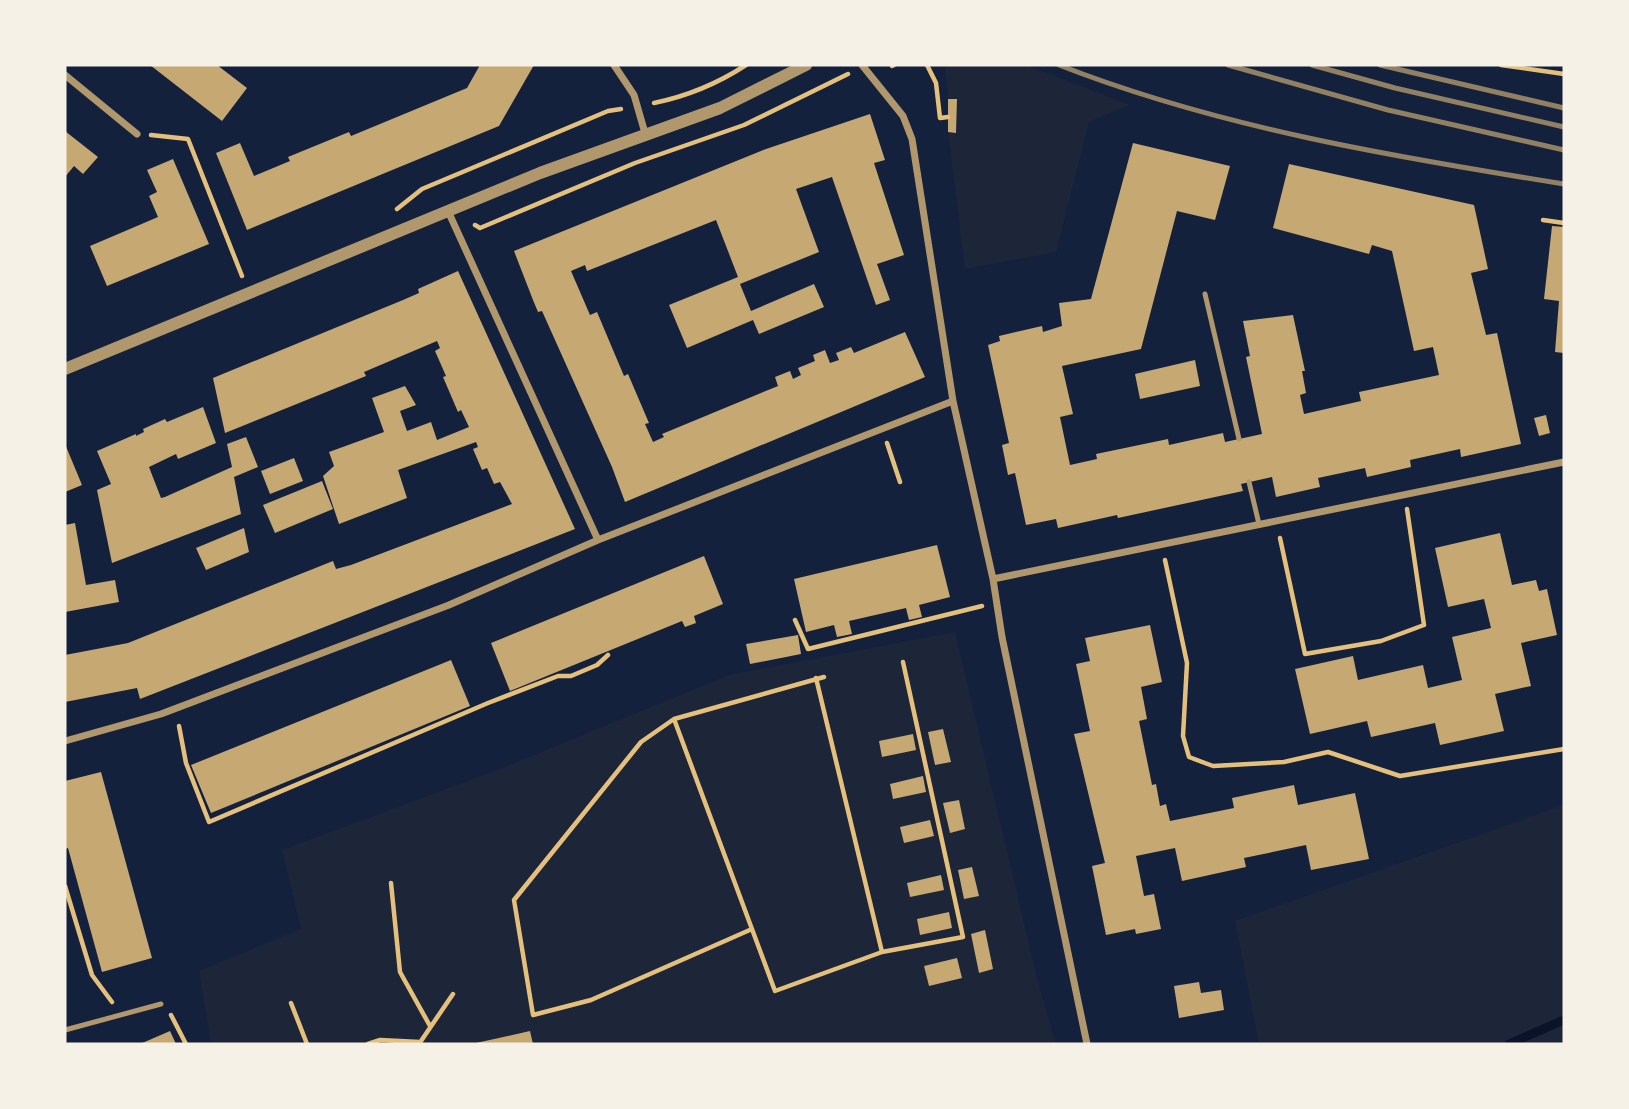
<svg xmlns="http://www.w3.org/2000/svg" width="1629" height="1109" font-family="'Fira Sans',sans-serif">
<style>
.green{fill:#1d2539}
.lines{fill:none;stroke-linecap:round;stroke-linejoin:round}
.stream{stroke:#0b132b;stroke-width:9}
.building{fill:#c6a872}
.path{stroke:#e5c07b;stroke-width:4.5}
.service{stroke:#b1986c;stroke-width:5}
.minor{stroke:#b1986c;stroke-width:7}
.tertiary{stroke:#b1986c;stroke-width:12}
.rail{stroke:#918062;stroke-width:5}
</style>
<rect width="100%" height="100%" fill="#14213d"/>
<path class="green" d="M945 65H1026L1130 105 1089 122 1056 252 965 269 948 132H956L957 100 948 99Z
M955 632 1037 978 1056 1044H211L199 971 301 929 282 850 495 771 729 675Z
M1564 805V1044H1259L1235 921Z"/>
<g class="lines">
<path class="stream" d="M1509 1044 1564 1020"/>
</g>
<path class="building" d="M150 65H217L247 88 222 121Z
M480 65H534L499 126 247 230 216 153 240 143 254 176 290 161 288 157 349 132 351 136 467 88Z
M948 99H957L956 133 948 132Z
M870 114 885 160 874 163 904 255 877 264 890 300 876 305 832 177 796 189 819 252 740 284 751 311 814 284 824 307 759 334 753 320 687 348 669 305 738 277 716 220 587 271 585 265 571 271 590 315 597 312 624 376 628 374 649 423 645 424 653 442 664 437 662 434 778 386 775 377 790 371 793 379 801 375 798 368 815 361 813 355 825 350 830 363 839 360 836 353 851 347 854 353 905 332 925 377 625 502 612 467 542 311 538 312 533 300 514 251 766 149Z
M65 131 98 157 83 174 74 166 65 177Z
M1133 143 1230 166 1215 220 1177 211 1141 349 1062 366 1073 414 1060 417 1070 465 1097 459 1096 454 1168 439 1169 445 1223 433 1225 442 1262 434 1246 357 1250 356 1243 321 1293 315 1305 371H1302L1306 393 1300 395 1304 414 1361 401 1359 392 1439 375 1433 347 1414 351 1392 251 1372 245 1369 254 1273 228 1289 164 1474 205 1488 269 1471 273 1486 335 1497 333 1521 444 1461 457 1460 449 1410 460 1411 467 1367 477 1365 468 1318 478 1320 487 1276 497 1272 477 1241 484 1243 491 1118 518 1117 515 1058 528 1056 519 1026 525 1015 473 1008 475 1002 445 1009 443 988 345 1000 341 999 336 1042 326 1043 332 1062 326 1059 303 1091 299Z
M173 159 209 244 107 286 90 246 158 217 149 196 157 192 147 170Z
M1552 226 1564 227V353L1555 352 1559 301 1544 299Z
M458 271 575 529 140 699 137 688 65 702V655L128 643 333 561 336 569 351 565 512 504 500 482 494 484 487 468 482 470 473 449 478 447 476 442 398 470 407 498 339 524 323 476 334 466 329 452 384 432 372 398 405 386 416 405 400 411 407 431 431 422 437 440 469 427 461 410 458 412 443 377 446 376 435 351 440 348 437 341 364 372 366 376 225 433 213 378 403 300 419 293 418 289Z
M1195 360 1200 386 1140 399 1135 374Z
M203 407 216 443 178 459 176 454 149 467 161 498 165 497 232 467 227 444 246 437 258 467 234 477 241 514 112 563 97 490 111 484 97 451 136 434V436L144 432 143 429 165 419 167 422Z
M1546 415 1550 433 1539 436 1534 418Z
M65 444 82 485 65 492Z
M294 458 303 481 270 494 261 471Z
M322 481 333 509 275 533 263 505Z
M75 523 86 585 115 580 119 602 65 612V525Z
M244 528 249 552 206 570 196 548Z
M1500 533 1512 585 1536 580 1539 591 1547 589 1557 635 1521 643 1531 686 1495 694 1504 731 1440 745 1435 723 1371 737 1367 721 1310 734 1295 669 1353 656 1358 680 1423 665 1428 688 1462 680 1452 637 1491 628 1484 599 1448 607 1435 548Z
M937 545 950 597 919 605 922 617 909 620 906 608 849 621 852 634 837 637 834 625 806 632 794 579Z
M704 556 723 604 694 616 696 623 685 627 682 621 510 691 491 643Z
M1150 625 1162 682 1141 687 1147 719 1139 721 1152 785 1156 784 1160 806 1166 804 1170 821 1234 808 1232 798 1294 785 1298 805 1355 793 1369 859 1311 870 1306 845 1244 858 1246 867 1182 881 1175 848 1136 856 1144 896 1154 894 1161 929 1136 934 1135 929 1106 935 1092 866 1105 863 1074 734 1090 731 1076 664 1090 661 1085 638Z
M798 635 801 654 750 664 746 644Z
M451 660 470 706 211 813 191 765Z
M943 729 951 762 935 765 928 732Z
M913 734 916 750 882 757 879 741Z
M101 772 152 958 102 972 68 848 65 849V781Z
M923 776 926 792 893 799 890 784Z
M959 800 965 829 950 833 943 803Z
M930 820 934 836 904 843 900 827Z
M972 867 979 896 964 899 958 870Z
M941 875 944 890 910 897 907 883Z
M949 912 952 928 920 935 917 919Z
M985 930 993 969 979 973 971 934Z
M957 958 962 978 929 986 924 966Z
M1199 982 1201 993 1221 990 1224 1010 1179 1018 1174 986Z
M170 1031 176 1044H140Z
M530 1031 533 1044H476V1043Z"/>
<g class="lines">
<path class="path" d="M927 65 936 83 940 118 948 117
M1501 65 1564 74
M892 66 894 65
M654 103C688 96 717 84 746 65
M151 135 188 139 242 276
M397 209 422 189 608 111 621 109
M1543 220 1564 223
M475 225 480 228 635 163 744 125 848 74
M887 443 900 482
M1280 538 1305 654 1381 641 1424 625 1407 509
M1165 560 1187 663 1183 736 1189 757 1213 766 1284 762 1328 752 1400 776 1564 749
M795 620 808 649 982 606
M816 678 882 952
M674 719 775 991 882 952 963 937 903 662
M179 726 186 763 209 822 488 703 558 676H571L597 665 608 655
M391 883 400 972 430 1026
M65 886 92 975 112 1002
M752 929 591 1000 533 1015 514 900 641 742 674 719 824 677
M291 1003 307 1044
M171 1015 186 1044
M368 1044 380 1040 420 1042
M419 1044 453 994"/>
<path class="service" d="M1205 294 1239 439
M1249 482 1259 524
M65 1030 161 1004"/>
<path class="minor" d="M614 65 634 95 645 133
M862 65 903 116 912 139 953 401 993 579 1002 637 1087 1044
M65 75 137 134
M448 211 598 540
M993 579 1564 462
M65 741 161 714 449 605 598 540 953 401"/>
<path class="tertiary" d="M65 369 540 173 720 108 806 65"/>
<path class="rail" d="M1059 65C1220 128 1395 157 1564 184
M1228 65 1388 110 1564 150
M1312 65 1395 88 1564 127
M1380 65 1564 108"/>
</g>
<rect width="1629" height="1109" fill="none" stroke="#f6f1e7" stroke-width="133"/>
</svg>
